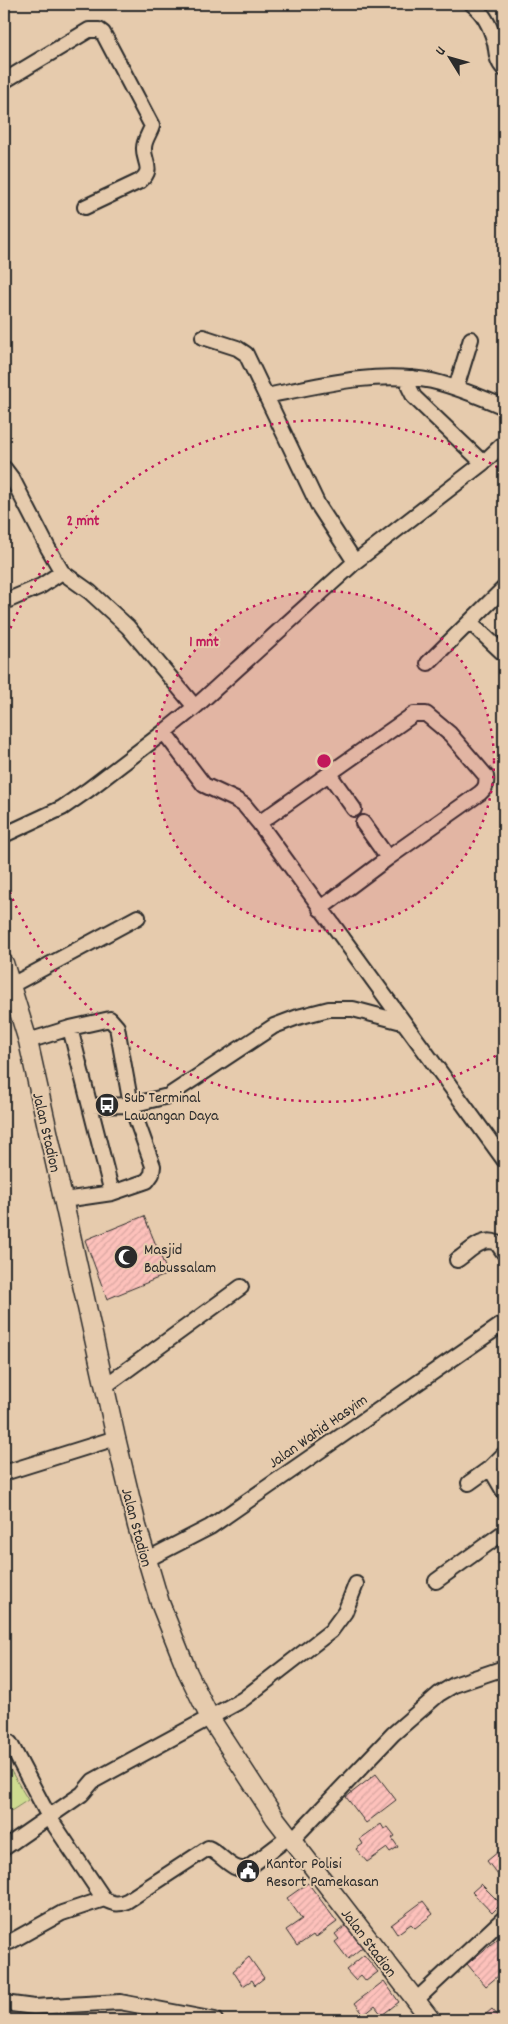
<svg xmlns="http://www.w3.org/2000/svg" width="508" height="2024" font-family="Dekko,sans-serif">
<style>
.park{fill:#cedc90;stroke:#7c845e}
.building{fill:url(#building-hatch);stroke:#2b2b2b}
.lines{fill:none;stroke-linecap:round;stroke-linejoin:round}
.minor-casing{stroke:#2b2b2b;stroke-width:18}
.major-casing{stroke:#2b2b2b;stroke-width:21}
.minor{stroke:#e6cbad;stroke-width:14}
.major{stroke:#e6cbad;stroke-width:18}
.ring{fill:none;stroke:#c2185b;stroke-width:2.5;stroke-dasharray:2.5 5}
.labels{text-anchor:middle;stroke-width:4;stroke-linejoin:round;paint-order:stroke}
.poi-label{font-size:16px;fill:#2b2b2b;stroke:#e6cbad;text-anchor:start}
.street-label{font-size:16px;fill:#2b2b2b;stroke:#e6cbad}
.centre{fill:#c2185b;stroke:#e6cbad;stroke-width:2.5}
.ring-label{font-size:15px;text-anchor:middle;font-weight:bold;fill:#c2185b;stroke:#e6cbad;stroke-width:4;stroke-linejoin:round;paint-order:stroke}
</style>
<defs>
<pattern id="building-hatch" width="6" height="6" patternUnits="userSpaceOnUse" patternTransform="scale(1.25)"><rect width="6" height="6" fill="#fdc1bb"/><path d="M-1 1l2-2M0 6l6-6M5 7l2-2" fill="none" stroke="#d9a6a1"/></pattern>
</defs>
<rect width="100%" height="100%" fill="#e6cbad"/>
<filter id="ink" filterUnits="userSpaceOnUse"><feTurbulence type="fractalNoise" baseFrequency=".02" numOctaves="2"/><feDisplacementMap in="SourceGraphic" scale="10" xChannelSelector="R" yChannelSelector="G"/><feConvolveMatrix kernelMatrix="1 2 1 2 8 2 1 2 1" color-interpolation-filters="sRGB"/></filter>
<g filter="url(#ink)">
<path class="park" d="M4 1759 28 1800 11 1811 4 1799Z"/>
<path class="building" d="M144 1216 168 1274 107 1299 85 1240Z
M376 1774 396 1800 366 1823 346 1797Z
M381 1824 384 1829 388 1827 395 1836 392 1838 398 1847 390 1852 387 1848 367 1862 356 1849 363 1844 360 1839Z
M504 1847V1859L502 1861 504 1865V1870L498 1875 487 1861Z
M308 1883 337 1922 315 1938 313 1935 297 1946 286 1930 302 1919 287 1898Z
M481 1884 501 1904 492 1913 472 1892Z
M423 1901 433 1914 415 1928 411 1924 397 1934 391 1925Z
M348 1924 365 1945 348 1959 335 1942 339 1939 335 1934Z
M501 1936 504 1941V1954L498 1959 504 1966V1971L486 1986 467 1964Z
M364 1955 378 1972 366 1981 361 1975 355 1980 346 1970Z
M249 1957 264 1978 255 1985 252 1980 243 1986 233 1971Z
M384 1981 399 2002 382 2015 375 2006 364 2015 355 2003Z
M492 2009 499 2017 495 2020H479Z"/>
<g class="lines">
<g class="minor-casing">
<path id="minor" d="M472 4C484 13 491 28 495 43 497 53 496 61 504 69
M4 81 89 30H99L103 33 152 126C150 133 144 140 144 148 143 162 155 169 140 181L85 207
M203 337 237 348 246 354 318 505 355 562
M412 378 409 387 414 397 483 463
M456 388 471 339
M267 396C320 385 378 370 432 381 457 387 481 397 504 407
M4 468 13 480 48 548 62 572 90 592 128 627 195 707
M4 602 41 586 62 572
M470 622 504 654
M428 663 504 588
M164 732 204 785 236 800 244 805 259 823 504 1160
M329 774 354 809
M259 823 414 714H426L450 734 486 776C487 784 486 788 480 793L388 858 320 909
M363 823 388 858
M4 835 62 808 88 790 164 732 195 707 355 562 483 463 504 443
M10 986 138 917
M70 1028 112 1193
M28 1041 70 1028 110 1019 117 1027 131 1105 153 1166 152 1174 147 1181 112 1193 64 1200
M91 1106 131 1105 168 1096 274 1026 298 1017 329 1009H353L402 1022
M457 1260C469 1252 482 1236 497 1243L504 1253
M105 1386 241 1287
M490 1468 504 1492
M4 1473 116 1438
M469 1483 490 1468 504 1454
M146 1560 210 1527 504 1323
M436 1581 504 1532
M4 1739 10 1743 49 1817 104 1899C113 1904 118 1905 127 1901L208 1848C221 1853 233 1874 248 1868L290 1836
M292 1840 393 1734 439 1694 454 1685 504 1668
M4 1848 82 1794 93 1781 242 1700 331 1631 345 1612 356 1584
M4 1941 10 1942 62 1913 104 1899
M415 2001 504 1918
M4 2003 34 2007 120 2002 215 2020"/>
</g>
<g class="major-casing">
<path id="major" d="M4 963 28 1041 116 1438 137 1526 160 1603 188 1673 210 1718 275 1818 431 2020"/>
</g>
<use href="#minor" class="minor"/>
<use href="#major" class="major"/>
</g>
</g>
<circle cx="324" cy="761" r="170" fill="#c2185b" fill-opacity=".12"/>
<g class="ring">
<circle cx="324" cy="761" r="170"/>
<path d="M502 1052A341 341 0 0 1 5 880M5 642A341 341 0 0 1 502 470"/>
</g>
<defs>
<g id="bus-disc" transform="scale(1.25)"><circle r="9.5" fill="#2b2b2b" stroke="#e6cbad"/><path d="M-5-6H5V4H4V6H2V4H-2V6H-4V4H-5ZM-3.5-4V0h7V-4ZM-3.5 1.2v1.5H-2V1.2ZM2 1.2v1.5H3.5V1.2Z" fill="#fff"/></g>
<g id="mosque-disc" transform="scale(1.25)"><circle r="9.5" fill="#2b2b2b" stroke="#e6cbad"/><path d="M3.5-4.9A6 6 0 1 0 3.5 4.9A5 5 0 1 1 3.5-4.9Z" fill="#fff"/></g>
<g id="civic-disc" transform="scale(1.25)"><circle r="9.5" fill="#2b2b2b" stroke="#e6cbad"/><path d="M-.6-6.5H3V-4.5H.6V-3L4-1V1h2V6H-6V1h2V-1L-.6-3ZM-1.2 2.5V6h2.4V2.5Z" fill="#fff"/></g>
</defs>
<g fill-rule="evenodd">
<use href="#bus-disc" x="107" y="1105"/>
<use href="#mosque-disc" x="126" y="1257"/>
<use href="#civic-disc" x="248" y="1871"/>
</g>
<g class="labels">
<g class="poi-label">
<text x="124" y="1102">Sub Terminal<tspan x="124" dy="18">Lawangan Daya</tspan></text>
<text x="144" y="1254">Masjid<tspan x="144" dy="18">Babussalam</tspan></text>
<text x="266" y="1868">Kantor Polisi<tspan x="266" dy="18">Resort Pamekasan</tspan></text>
</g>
<g class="street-label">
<text transform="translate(48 1132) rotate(77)" y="6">Jalan Stadion</text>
<text transform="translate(317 1430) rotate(-35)" y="6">Jalan Wahid Hasyim</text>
<text transform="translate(138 1527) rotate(75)" y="6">Jalan Stadion</text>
<text transform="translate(370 1942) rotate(53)" y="6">Jalan Stadion</text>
</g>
</g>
<circle cx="324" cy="761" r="8" class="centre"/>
<g class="ring-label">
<text x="83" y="525">2 mnt</text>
<text x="204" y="646">1 mnt</text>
</g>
<rect width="508" height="2024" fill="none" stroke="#e6cbad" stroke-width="20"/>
<rect x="10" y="10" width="488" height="2004" fill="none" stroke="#2b2b2b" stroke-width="2" filter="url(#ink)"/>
<g transform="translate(450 58) rotate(307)" stroke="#e6cbad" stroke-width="4" paint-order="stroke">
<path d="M0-4L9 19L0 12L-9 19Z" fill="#2b2b2b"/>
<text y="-8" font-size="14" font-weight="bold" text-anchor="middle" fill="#2b2b2b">U</text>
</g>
</svg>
